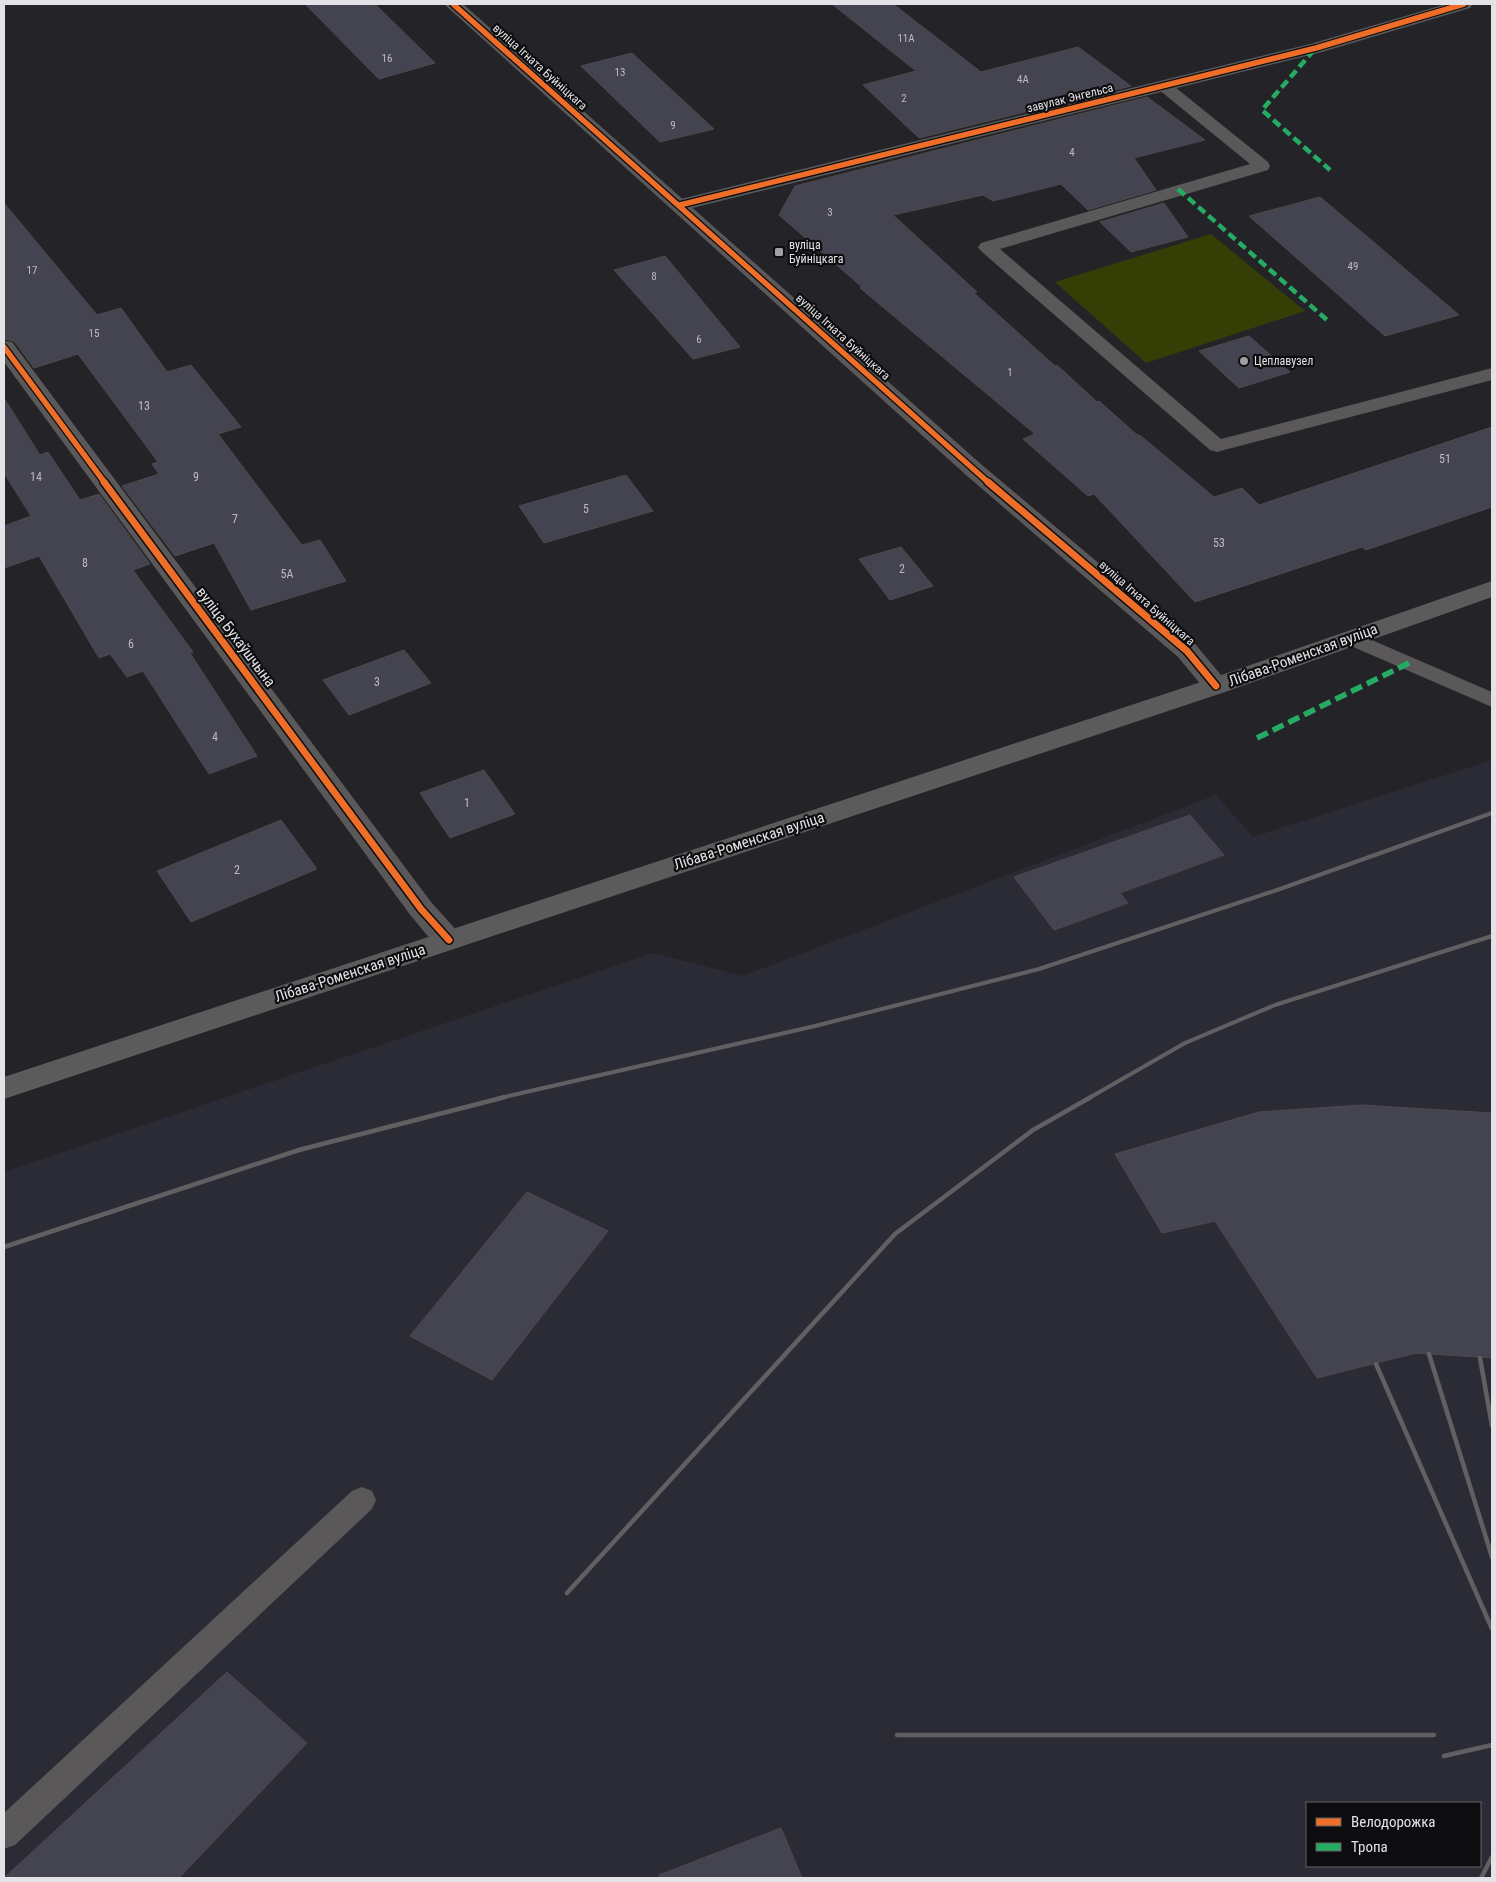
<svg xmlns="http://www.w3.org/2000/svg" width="1496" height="1882" font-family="'Roboto Condensed',sans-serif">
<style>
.built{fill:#2b2b36;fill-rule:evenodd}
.green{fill:#353f05}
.building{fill:#444350;stroke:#4b4b4e}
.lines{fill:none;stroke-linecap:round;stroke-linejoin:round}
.service{fill:#5a5858;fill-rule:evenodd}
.minor{fill:#5a5858;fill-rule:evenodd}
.tertiary{fill:#5a5858;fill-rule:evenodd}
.secondary{fill:#5b5b5c;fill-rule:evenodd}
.rail-far1{stroke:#606062;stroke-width:4}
.rail{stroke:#606062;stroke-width:4.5}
.quiet-far1{stroke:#26ab63;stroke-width:4.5;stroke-dasharray:9 4.5;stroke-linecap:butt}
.quiet{stroke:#26ab63;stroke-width:5.5;stroke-dasharray:12 5.5;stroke-linecap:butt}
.cycleway-far1-casing{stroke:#0d0d0f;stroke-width:8}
.cycleway-casing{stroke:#0d0d0f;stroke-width:10}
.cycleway-far1{stroke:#ee6e29;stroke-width:5.5}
.cycleway{stroke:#ee6e29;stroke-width:7}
.poi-dot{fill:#a0a0a4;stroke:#0d0d0f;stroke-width:2}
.labels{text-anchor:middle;stroke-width:4.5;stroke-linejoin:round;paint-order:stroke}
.far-number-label{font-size:11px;fill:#bbbbc1}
.far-street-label{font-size:12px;fill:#e3e3e7;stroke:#0d0d0f}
.far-poi-label{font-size:12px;fill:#e3e3e7;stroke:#0d0d0f;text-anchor:start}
.number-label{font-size:12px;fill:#bbbbc1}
.street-label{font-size:15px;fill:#e3e3e7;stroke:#0d0d0f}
</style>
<rect width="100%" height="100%" fill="#242428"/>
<path class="built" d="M1492 760V1878H4V1172L653 953 743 976 1216 795 1253 837ZM1307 1803H1480V1866H1307Z"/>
<path class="green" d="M1211 234 1305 311 1146 363 1055 282Z"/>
<path class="building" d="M305 4H375L435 63 379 79Z
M832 4H893L981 72 1078 47 1131 86 919 138 863 85 916 71Z
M632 53 714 129 660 142 581 66Z
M1147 97 1205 140 1134 158 1156 190 1088 210 1061 184 993 201 983 195 893 215 977 292 974 293 1055 366 1057 365 1097 402 1099 401 1136 434 1141 436 1214 497 1242 488 1259 505 1492 427V507L1366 550 1362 547 1195 602 1094 494 1088 496 1023 439 1035 434 860 288 862 287 779 215 795 186Z
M1320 197 1370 239 1459 315 1385 336 1249 216Z
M4 203 97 315 121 308 167 372 191 365 241 427 218 434 302 545 320 540 346 581 251 610 214 543 175 556 122 486 159 474 152 464 158 462 78 354 34 368 14 341 4 339Z
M1164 203 1188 237 1131 252 1100 222Z
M665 256 740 347 693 359 614 270Z
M1249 336 1290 372 1239 388 1199 351Z
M4 398 40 455 48 452 80 500 99 494 150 564 133 570 193 652 190 653 257 756 209 774 143 671 127 677 110 654 99 658 39 556 4 568V526L31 516 4 473Z
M626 475 653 511 544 543 519 506Z
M901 547 933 586 890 600 859 559Z
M404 650 431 683 349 715 323 680Z
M484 770 515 814 450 838 420 793Z
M1190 815 1224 855 1120 893 1128 903 1054 930 1014 877Z
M281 820 317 869 191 922 157 871Z
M1361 1105 1492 1113V1358L1416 1353 1317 1378 1215 1221 1162 1233 1115 1154 1259 1112Z
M527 1192 608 1231 492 1380 410 1336Z
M227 1672 307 1743 179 1878H4Z
M781 1828 802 1878H660L659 1875Z"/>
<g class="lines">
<path class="service" d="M1164 81 1170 83 1268 162 1270 166 1268 170 1000 249 1221 439 1492 368V380L1224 450 1217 452 1210 450 981 251 978 247 981 243 1250 164 1158 89 1156 86 1158 83Z
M1351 631 1492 692V707L1344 643 1340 638 1344 633Z
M362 1487 372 1491 376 1500 372 1509 15 1845 4 1849V1813L352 1491Z"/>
<path class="minor" d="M1446 4H1473L1470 8 1322 52 680 211 673 209 670 205 673 201 1310 44Z
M4 341 12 342 431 902 459 933 463 940 459 947C436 954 425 931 411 916L4 362Z"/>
<path class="tertiary" d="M444 4H463L982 465 1196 645 1225 680 1228 686 1225 692 1216 694 1207 692 1178 657 966 475Z"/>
<path class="secondary" d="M1492 581V597L1225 692 4 1099V1077L1207 680Z"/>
<path class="rail-far1" d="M500 1098 815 1026 1039 969 1280 889 1492 813
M1089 1098 1185 1043 1275 1005 1492 936"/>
<path class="rail" d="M4 1247 299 1150 505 1097
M1429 1354 1492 1557
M1480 1358 1492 1426
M1376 1364 1492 1629
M567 1593 895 1234 1033 1130 1091 1097
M897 1735H1434
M1444 1756 1492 1745
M1481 1878 1492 1857"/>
<path class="quiet-far1" d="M1314 50 1262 110 1330 170
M1178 189 1327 320"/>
<path class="quiet" d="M1257 738 1409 663"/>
<g class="cycleway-far1-casing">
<path id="cycleway-far1" d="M453 4 989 483
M680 205 1316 48 1464 4
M4 347 105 483"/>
</g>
<g class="cycleway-casing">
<path id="cycleway" d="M104 482 421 909 449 940
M988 482 1187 651 1216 686"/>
</g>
<use href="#cycleway-far1" class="cycleway-far1"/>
<use href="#cycleway" class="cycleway"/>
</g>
<g class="poi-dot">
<rect x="774" y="247" width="10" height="10" rx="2.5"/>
<circle cx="1244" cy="361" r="5"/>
</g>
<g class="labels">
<g class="far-number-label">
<text x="906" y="42">11А</text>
<text x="387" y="62">16</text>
<text x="620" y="76">13</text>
<text x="1023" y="83">4А</text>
<text x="904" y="102">2</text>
<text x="673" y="129">9</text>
<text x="1072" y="156">4</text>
<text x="830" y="216">3</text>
<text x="1353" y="270">49</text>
<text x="32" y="274">17</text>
<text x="654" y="280">8</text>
<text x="94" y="337">15</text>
<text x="699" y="343">6</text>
<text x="1010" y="376">1</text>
</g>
<g class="far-street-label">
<text transform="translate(540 67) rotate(42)" y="4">вуліца Ігната Буйніцкага</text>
<text transform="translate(1070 98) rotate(-14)" y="4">завулак Энгельса</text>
<text transform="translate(843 337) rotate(42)" y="4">вуліца Ігната Буйніцкага</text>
<text transform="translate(1147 603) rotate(41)" y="4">вуліца Ігната Буйніцкага</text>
</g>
<g class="far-poi-label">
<text x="789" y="249">вуліца<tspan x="789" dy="14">Буйніцкага</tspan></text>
<text x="1254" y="365">Цеплавузел</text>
</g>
<g class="number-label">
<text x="144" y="410">13</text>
<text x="1445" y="463">51</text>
<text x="36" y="481">14</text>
<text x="196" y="481">9</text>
<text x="586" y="513">5</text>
<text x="235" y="523">7</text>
<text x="1219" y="547">53</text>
<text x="85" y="567">8</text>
<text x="902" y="573">2</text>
<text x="287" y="578">5А</text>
<text x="131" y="648">6</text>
<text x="377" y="686">3</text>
<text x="215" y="741">4</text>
<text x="467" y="807">1</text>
<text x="237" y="874">2</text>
</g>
<g class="street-label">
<text transform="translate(236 637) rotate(53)" y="5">вуліца Бухаўшчына</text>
<text transform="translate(1303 655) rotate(-20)" y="5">Лібава-Роменская вуліца</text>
<text transform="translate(749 841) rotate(-18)" y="5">Лібава-Роменская вуліца</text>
<text transform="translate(350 973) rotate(-18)" y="5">Лібава-Роменская вуліца</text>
</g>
</g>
<rect width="1496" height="1882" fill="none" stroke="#e3e3e7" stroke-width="10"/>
<rect x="1306" y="1802" width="175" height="65" fill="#0d0d0f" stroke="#636365"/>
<rect x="1316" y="1818" width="25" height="8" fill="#ee6e29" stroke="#636365"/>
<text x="1351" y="1827" font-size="15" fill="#e3e3e7">Велодорожка</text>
<rect x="1316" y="1843" width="25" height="8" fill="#26ab63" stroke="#636365"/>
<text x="1351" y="1852" font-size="15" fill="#e3e3e7">Тропа</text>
</svg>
